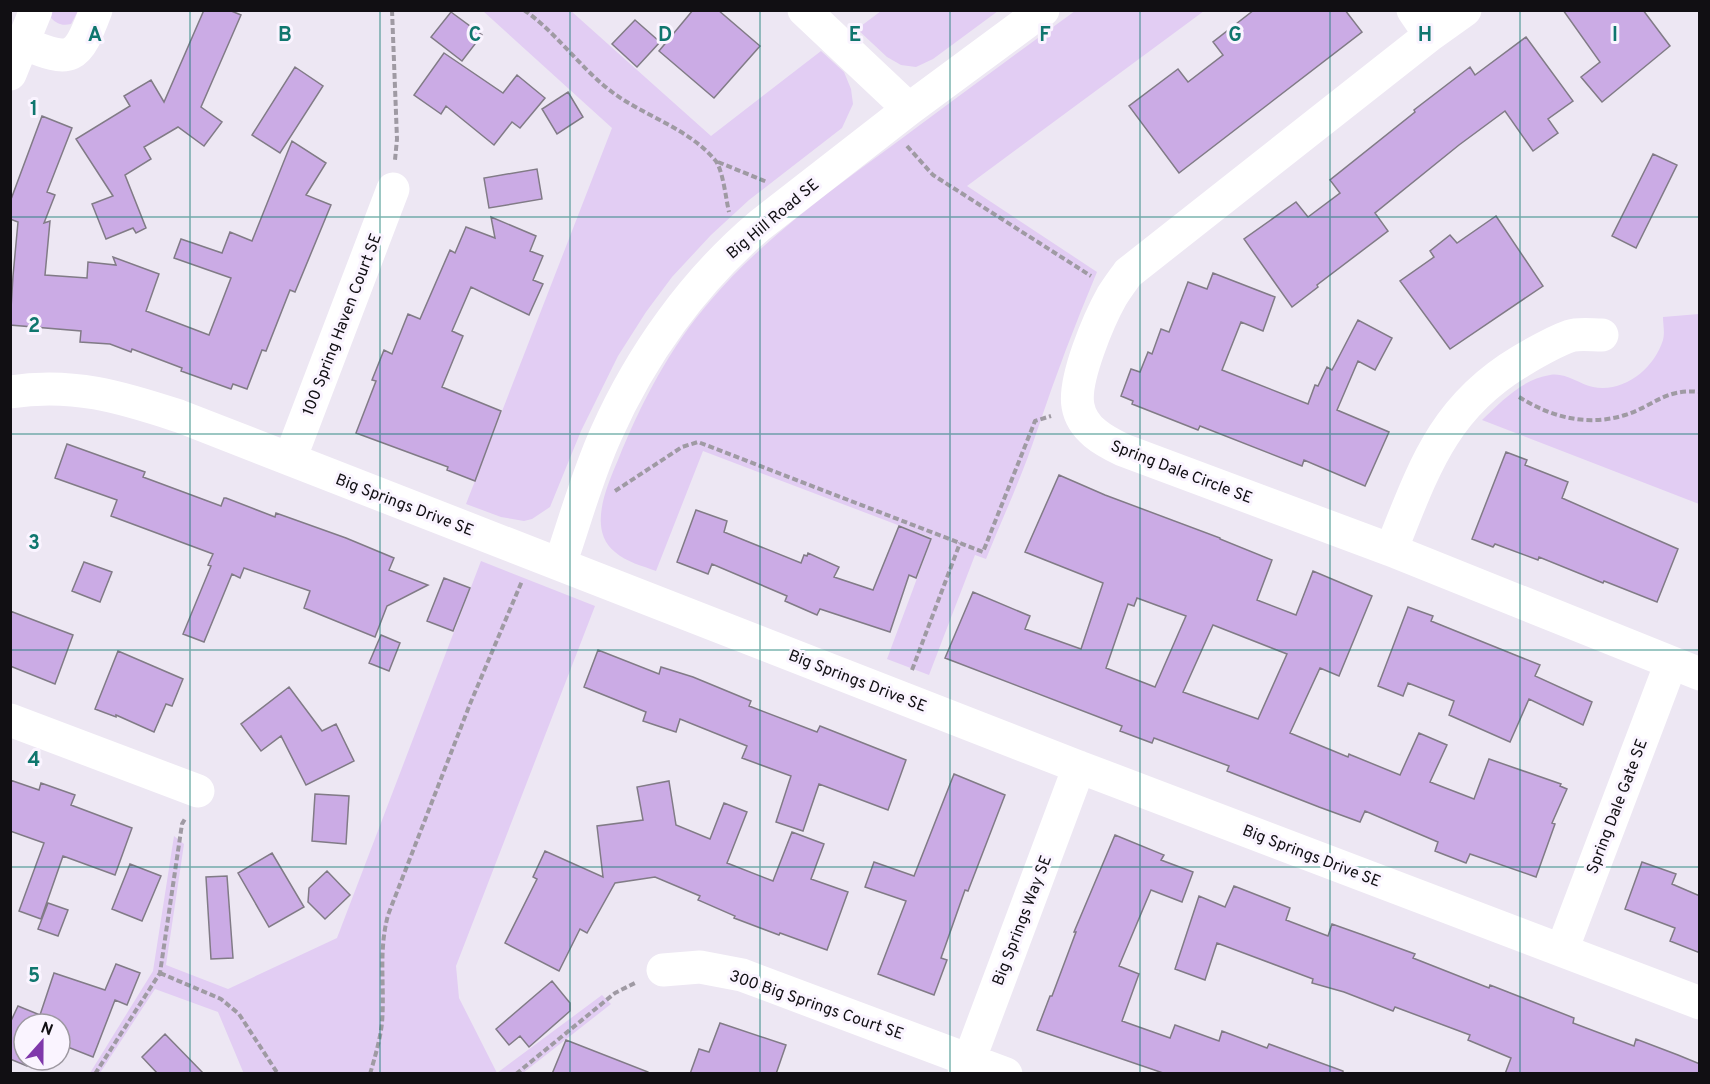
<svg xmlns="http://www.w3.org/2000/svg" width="1710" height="1084" font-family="Overpass,sans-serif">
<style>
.green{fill:#e2cdf3}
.building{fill:#cbabe5;stroke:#817b86;stroke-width:1.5;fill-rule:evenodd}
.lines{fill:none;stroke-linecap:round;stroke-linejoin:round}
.path{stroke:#9f9aa3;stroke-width:4;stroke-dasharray:6 3;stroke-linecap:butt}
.minor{stroke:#fff;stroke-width:33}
.grid{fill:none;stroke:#0f766e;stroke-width:1.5;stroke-opacity:0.55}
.labels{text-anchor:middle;stroke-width:6;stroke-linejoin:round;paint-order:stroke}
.street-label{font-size:16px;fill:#110f13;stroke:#faf4ff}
.grid-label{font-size:20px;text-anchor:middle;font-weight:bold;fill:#0f766e;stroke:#faf4ff;stroke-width:6;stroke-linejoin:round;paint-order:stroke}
</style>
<rect width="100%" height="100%" fill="#ede7f3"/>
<path class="green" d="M52 11H78L71 24C62 26 57 24 51 18Z
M483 11H571L711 136 821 51 844 72 851 89 853 104 842 128 749 200 711 235 672 277 646 312 618 356 581 431 550 507 532 519 524 521 501 517 466 504 612 128Z
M881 11V10L998 11 933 59 916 67 901 65 887 57 857 29Z
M1075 11H1204L967 186 1097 272C1075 324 1055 377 1037 431 1023 474 1003 517 986 559L975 555 929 675 887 659 932 538 703 451 656 571C643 566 626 562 615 552 587 530 607 486 618 460 641 403 670 347 711 300 763 239 829 192 893 145 954 100 1014 55 1075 11Z
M1699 314V504L1482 420C1501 402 1522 379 1550 375 1565 372 1579 384 1593 387 1624 393 1654 369 1663 340 1665 333 1663 324 1663 317Z
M481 561 595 606 456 966 459 998 497 1073 602 995 611 1004 523 1073 244 1074 218 1012 155 989 100 1073H90L153 971 174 836 184 844 166 965 228 989 337 938Z"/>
<path class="building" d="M204 10H229L241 15 201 107 222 122 204 146 178 127 144 147 151 159 125 175 146 228 136 233 133 228 106 239 92 204 113 196 76 139 130 106 124 96 151 80 164 102Z
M693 10H718L760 46 714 98 659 51Z
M1254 10H1345L1362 32 1179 173 1129 106 1178 69 1188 82 1223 55 1213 42Z
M1563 10H1643L1670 46 1602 102 1581 77 1600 62Z
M451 12 482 35 462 61 431 37Z
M635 20 660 42 637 67 612 44Z
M1526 37 1573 101 1548 119 1558 133 1533 151 1505 111 1459 145 1375 213 1388 231 1317 285 1318 287 1292 307 1244 239 1296 202 1308 217 1340 193 1330 180 1415 112 1414 110 1470 67 1475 75Z
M444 53 503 93 517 75 545 98 520 128 512 122 494 145 446 106 441 114 414 95Z
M295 67 323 86 280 153 252 135Z
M568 92 583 117 557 134 542 109Z
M42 116 72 128 47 192 55 195 44 223 50 221 45 275 87 278 88 262 116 265 113 257 159 274 146 311 209 335 231 278 174 258 181 239 222 253 230 232 252 241 292 141 326 163 306 195 331 205 295 292 290 290 266 351 262 350 247 389 233 384 231 389 181 371 182 368 132 349 131 352 110 344 80 342 81 331 10 325 13 276 18 222 10 219V202Z
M1653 154 1677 165 1636 248 1612 236Z
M537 169 542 199 489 208 484 178Z
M1496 216 1543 286 1450 349 1400 281 1434 257 1430 251 1450 235 1457 243Z
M491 217 536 236 530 251 543 256 533 280 543 284 529 315 471 287 452 331 463 336 442 387 501 411 475 481 447 470 448 467 356 433 376 381 372 380 384 350 392 354 408 314 420 319 450 250 455 253 466 227 495 238Z
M1213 273 1275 297 1263 331 1241 322 1222 370 1308 404 1315 385 1318 386 1327 367 1332 370 1358 320 1392 338 1375 370 1358 361 1337 410 1389 432 1365 486 1304 460 1302 466 1200 426 1198 430 1132 404 1133 401 1121 396 1131 369 1140 372 1148 352 1152 354 1161 329 1169 332 1188 282 1207 289Z
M67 444 145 472 143 477 221 506 224 498H226L275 517 276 513 346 538 394 558 389 570 428 585 387 606 375 637 304 608 310 591 244 568 240 578 232 574 204 642 183 634 211 566 208 565 213 554 111 516 117 500 55 478Z
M1506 452 1527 460 1525 465 1568 482 1562 498 1678 549 1657 602 1604 581 1603 583 1539 557 1538 560 1495 544 1493 547 1472 539Z
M1059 475 1105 495 1220 538V539L1272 560 1257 600 1296 615 1313 571 1372 596 1339 676 1320 668 1290 733 1348 757 1349 754 1351 755 1400 775 1419 733 1447 745 1430 782 1474 799 1489 759 1561 784 1560 786 1567 789 1552 823 1555 824 1536 877 1470 854 1466 863 1435 851 1438 842 1365 811 1360 822 1319 807 1227 771 1229 766 1154 738 1152 743 1120 731 1122 726 945 658 973 592 1030 616 1025 629 1081 649 1103 583 1025 552ZM1137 598 1186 616 1155 687 1106 668 1128 604 1134 606ZM1213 625 1287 654 1258 719 1183 692Z
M696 510 727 521 724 532 801 563 804 555 807 556 808 553 839 567 834 577 873 590 899 526 931 539 916 578 909 575 890 632 820 609 817 615 785 601 787 596 712 564 708 574 677 562Z
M84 562 112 572 100 602 72 591Z
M444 578 470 588 453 631 427 621Z
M1408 607 1433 616 1431 621 1540 665 1535 676 1592 702 1583 725 1529 699 1510 742 1449 715 1454 701 1408 683 1403 696 1378 686Z
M10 611 73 635 55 684 10 666Z
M381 635 400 643 389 671 369 663Z
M598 650 659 674 661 667 693 677 751 701 749 706 817 732 820 726 906 760 888 810 819 784 803 831 776 822 791 776 742 758 747 746 680 719 676 732 643 721 646 712 584 687Z
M118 651 183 679 172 706 166 704 154 732 116 715V717L95 709Z
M289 687 322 731 336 724 354 761 306 785 281 736 261 751 241 724Z
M954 774 1005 795 968 891 965 890 941 958 947 960 934 995 878 974 906 901 865 887 874 862 914 876Z
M10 780 39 790 41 783 75 795 71 805 132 828 115 875 63 856 41 919 19 911 44 843 10 831Z
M669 781 676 825 710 839 724 803 747 812 727 863 773 881 792 832 824 844 811 879 848 892 827 950 780 933 779 935 734 918 735 916 698 900 700 896 655 877 615 883 587 933 580 929 559 971 505 943 537 879 533 877 545 851 603 877 597 826 643 820 637 787Z
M315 794 349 796 346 844 312 841Z
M1115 835 1164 855 1161 860 1193 872 1182 902 1151 890 1119 966 1139 974 1122 1021 1170 1038 1175 1025 1219 1041 1222 1031 1267 1048 1269 1044 1343 1071V1074H1166L1037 1030 1050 996H1052L1076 932H1074Z
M272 853 304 907 269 927 238 873Z
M1642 862 1676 874 1672 884 1700 896V953L1670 941 1675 928 1625 909Z
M130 864 161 876 142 921 112 909Z
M327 871 350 895 325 919 308 902 309 888Z
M227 876 233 958 211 959 206 877Z
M1234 886 1290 908 1286 920 1328 936 1332 924 1363 935 1415 954 1413 958 1489 988 1490 985 1574 1018 1573 1023 1634 1046 1636 1039 1678 1055 1700 1064V1074H1505L1511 1058 1468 1040 1470 1035 1395 1007 1393 1011 1344 992 1312 983 1313 979 1217 943 1205 980 1175 969 1199 896 1225 907Z
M48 903 68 910 58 936 38 929Z
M116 964 140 973 127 1005 115 1000 93 1057 60 1044V1024H24V1060H30L27 1066 10 1059V1023L18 1006 40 1015 54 973 105 990Z
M552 981 570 1003V1011L529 1047 520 1036 509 1045 496 1029Z
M720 1023 786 1045 776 1074H690L699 1049 709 1052Z
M165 1034 204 1074H158L142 1057Z
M566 1040 648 1072V1074H552Z"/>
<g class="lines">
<path class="path" d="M392 10 397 139 395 160
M524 10C557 33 580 68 612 92 644 116 688 128 715 160 723 169 726 200 729 212
M907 146 933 175 1091 276
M718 162 767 182
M1519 397C1551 417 1587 427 1625 415 1654 406 1665 388 1700 392
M615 491 682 447 698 442 983 552 1035 421 1051 416
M912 670 960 543
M160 973 221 999 239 1014 278 1074
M95 1074 160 973 182 824 186 817
M370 1074C375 1057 380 1040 382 1023 385 985 378 953 388 915L470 704 522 581
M516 1074 615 993 637 982"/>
<path class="minor" d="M804 10 909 109
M1413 10 1430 35
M1465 10 1430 35 1128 273C1123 280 1117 288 1112 296 1099 319 1073 380 1078 406 1082 429 1104 441 1123 450L1391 550 1700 674
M23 43C73 64 77 60 96 10
M10 74 36 10
M10 392C72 382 121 397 179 416L1079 767 1700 1003
M290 459 393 189
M1391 550C1423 471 1442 408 1521 361 1536 352 1553 342 1570 336 1579 333 1592 335 1602 335
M560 564C575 521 587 476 606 434 641 355 694 281 760 225L909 109 1043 10
M10 720 198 791
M1562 950 1671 663
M663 970 700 967 742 975 1006 1074
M964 1074 1079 767"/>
</g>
<path class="grid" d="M190 10V1074M380 10V1074M570 10V1074M760 10V1074M950 10V1074M1140 10V1074M1330 10V1074M1520 10V1074M10 217H1700M10 434H1700M10 650H1700M10 867H1700"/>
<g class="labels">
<g class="street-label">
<text transform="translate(772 218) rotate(-40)" y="6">Big Hill Road SE</text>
<text transform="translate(341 324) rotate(-69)" y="6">100 Spring Haven Court SE</text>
<text transform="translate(1182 471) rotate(21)" y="6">Spring Dale Circle SE</text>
<text transform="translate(405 504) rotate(21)" y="6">Big Springs Drive SE</text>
<text transform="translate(858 680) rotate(21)" y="6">Big Springs Drive SE</text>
<text transform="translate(1616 806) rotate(-69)" y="6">Spring Dale Gate SE</text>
<text transform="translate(1312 855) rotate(21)" y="6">Big Springs Drive SE</text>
<text transform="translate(1021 920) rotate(-69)" y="6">Big Springs Way SE</text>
<text transform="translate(817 1004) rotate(19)" y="6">300 Big Springs Court SE</text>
</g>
</g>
<g class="grid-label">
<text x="95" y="41">A</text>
<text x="285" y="41">B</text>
<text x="475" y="41">C</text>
<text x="665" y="41">D</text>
<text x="855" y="41">E</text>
<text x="1045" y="41">F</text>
<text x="1235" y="41">G</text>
<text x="1425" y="41">H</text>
<text x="1615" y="41">I</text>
<text x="34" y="115">1</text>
<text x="34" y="332">2</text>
<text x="34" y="549">3</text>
<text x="34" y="766">4</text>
<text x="34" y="982">5</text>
</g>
<rect width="1710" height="1084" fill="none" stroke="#110f13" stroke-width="24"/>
<g transform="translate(42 1042) rotate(21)"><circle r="28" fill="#faf4ff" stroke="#9d98a1" stroke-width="1.5"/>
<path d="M0-4.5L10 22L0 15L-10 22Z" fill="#7f38ab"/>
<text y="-9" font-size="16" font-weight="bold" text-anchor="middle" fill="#110f13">N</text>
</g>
</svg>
